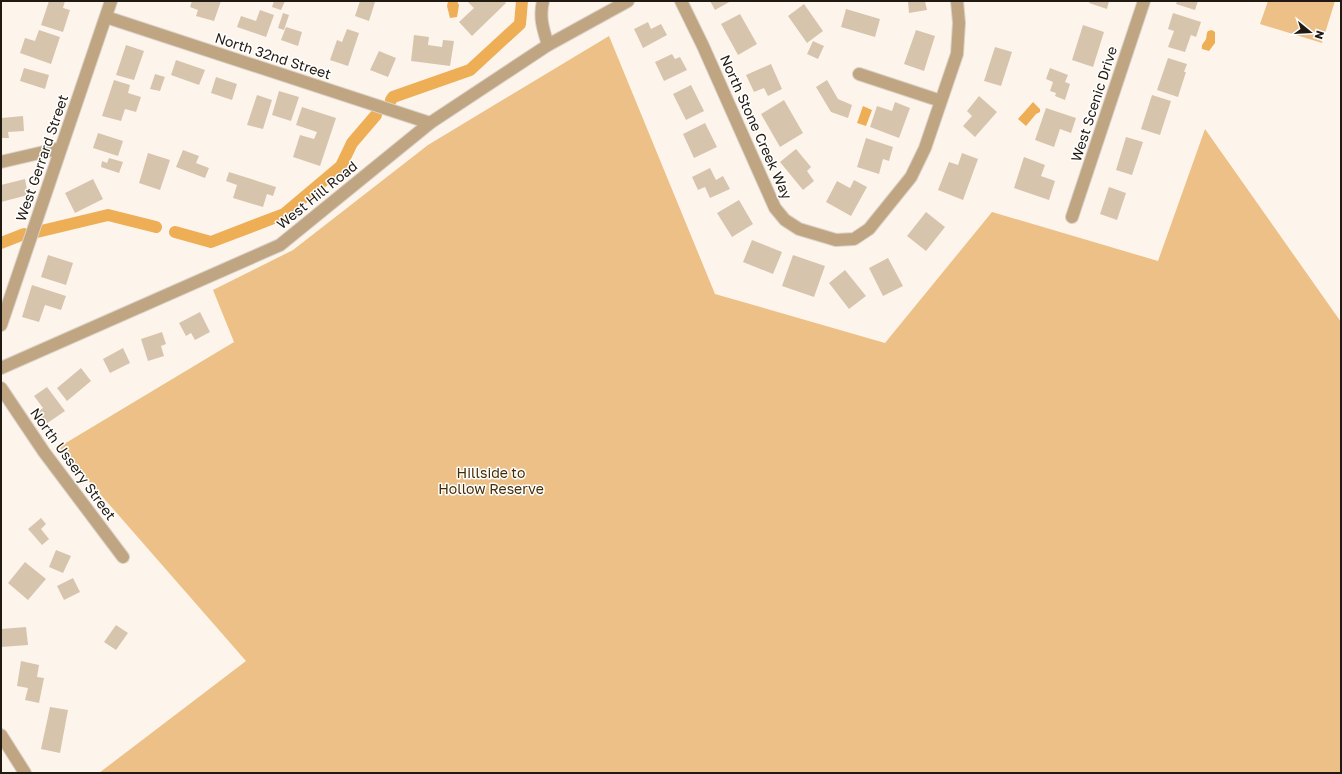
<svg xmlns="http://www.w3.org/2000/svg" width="1342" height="774" font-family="'Golos Text',sans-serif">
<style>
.green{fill:#ecc086}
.water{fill:#edae56}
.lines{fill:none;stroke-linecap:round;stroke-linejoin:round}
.canal{stroke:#edae56;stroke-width:12}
.building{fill:#d7c4ac}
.minor-casing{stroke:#dad2c9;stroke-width:14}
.tertiary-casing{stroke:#dad2c9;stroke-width:14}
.minor{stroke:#c0a582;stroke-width:12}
.tertiary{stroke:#c0a582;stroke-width:12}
.labels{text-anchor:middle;stroke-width:3;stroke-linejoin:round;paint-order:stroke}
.street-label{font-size:14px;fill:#211a12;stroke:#fff}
.park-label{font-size:14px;fill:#452c05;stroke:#fff}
</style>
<rect width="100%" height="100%" fill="#fdf5ec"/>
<path class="green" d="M1268 1H1335L1322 43 1260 24Z
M609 36 715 294 885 343 992 212 1158 261 1205 129 1341 322V773H99L246 661 59 447 234 342 213 290 293 250 428 145Z"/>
<path class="water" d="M448 1H457L459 5 457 17 450 18 447 6Z
M1212 30 1215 32V43L1209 51 1202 49C1201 44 1204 43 1206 39 1207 36 1206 34 1208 31Z
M1033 102 1040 109V112L1036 114 1026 126 1018 119Z
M863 106 872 110 866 126 857 123Z"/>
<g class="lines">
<path class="canal" d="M391 100 393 97 470 70 520 24 522 1
M37 232 108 215 156 227
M175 232 211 242 284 214 341 166 352 143 376 115
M1 243 24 234"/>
</g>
<path class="building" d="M49 1H65L63 8 70 10 63 32 41 25Z
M192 1H221L214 21 196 16 198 10 190 7Z
M274 1H285L281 10 272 7Z
M360 1 375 2 369 21 355 16Z
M467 1H504L506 3 472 36 459 22 474 8Z
M710 1H731L715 10Z
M908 1H925L927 10 909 13Z
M1090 1H1109L1107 9 1089 3Z
M1177 1H1198L1195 10 1176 4Z
M804 4 823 31 807 43 788 16Z
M846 9 880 19 875 37 841 27Z
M260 10 274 15 266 37 237 27 241 16 256 21Z
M283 13 289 15 284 30 278 28Z
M1173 13 1201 22 1196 37 1191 35 1185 52 1168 47 1174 31 1168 29Z
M740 14 757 44 738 55 721 24Z
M648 22 651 29 661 24 667 35 643 48 634 29Z
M1083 25 1104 32 1093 67 1072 60Z
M286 27 302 32 298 46 281 40Z
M347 29 359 33 348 66 330 60 337 40 342 42Z
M39 30 60 37 51 64 20 53 25 38 35 41Z
M916 30 935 36 924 71 904 64Z
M414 35 429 37 428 45 442 47 443 40 454 41 450 66 411 61Z
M813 41 824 46 818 59 807 54Z
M126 45 144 51 134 80 116 75Z
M995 47 1012 52 1001 86 984 81Z
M379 51 396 58 388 77 370 70Z
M672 54 675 59 680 57 687 70 664 81 655 62Z
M1168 58 1187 64 1184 72H1186L1178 97 1157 90Z
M176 60 205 70 199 85 171 75Z
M771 64 782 89 768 96 764 88 754 92 746 75Z
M24 68 49 75 45 89 20 81Z
M1050 68 1068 75 1065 82 1070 84 1065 100 1055 96 1056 93 1050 91 1053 82 1046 79Z
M155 74 165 77 160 91 150 89Z
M216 77 237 84 232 100 211 93Z
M114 80 130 85 128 93 141 97 136 112 125 109 121 121 102 116Z
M827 80 838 99 852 105 848 118 831 112 816 87Z
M691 85 704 111 686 120 673 94Z
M279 91 299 97 291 121 272 115Z
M257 95 272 100 263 129 247 125Z
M1152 95 1171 101 1160 135 1141 129Z
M979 96 997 112 975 137 963 126 972 116 967 111Z
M784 100 803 133 780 147 761 114Z
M895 102 910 108 899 138 870 127 877 106 892 111Z
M302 107 336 118 320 166 293 157 300 135 314 139 317 132 296 125Z
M1046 108 1076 118 1071 133 1060 129 1054 147 1035 140Z
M23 116 24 131 8 132 9 138H1V118Z
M705 123 717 147 694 158 683 134Z
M98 133 123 141 118 156 93 148Z
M1126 137 1143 142 1132 175 1116 170Z
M866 138 893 147 889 161 883 159 879 174 857 167Z
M796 149 811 167 807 171 814 181 803 190 780 162Z
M183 150 199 156 196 163 209 168 205 178 176 167Z
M148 153 170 160 160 190 139 183Z
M962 153 978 159 963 200 938 190 949 162 958 165Z
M1024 157 1045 165 1041 176 1055 181 1049 200 1014 188Z
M109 158 123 162 119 173 101 167 102 161 107 163Z
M710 168 716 180 723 176 730 189 710 198 705 187 698 190 692 177Z
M229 172 276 187 273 196 267 194 263 207 233 198 237 185 226 181Z
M25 179 28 195 1 202V185Z
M93 179 103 199 75 213 65 193Z
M854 180 867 187 851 216 826 202 837 181 850 188Z
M1109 187 1126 193 1117 220 1100 214Z
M739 200 753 224 732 237 717 213Z
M926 212 945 227 926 251 907 236Z
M752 240 782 252 773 274 743 262Z
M48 255 73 263 66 285 41 277Z
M793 255 825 266 814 297 782 286Z
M888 258 903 286 883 296 869 268Z
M845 270 866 296 849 309 829 283Z
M32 285 66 296 61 310 45 305 39 322 22 317Z
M200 312 210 332 195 340 191 333 186 336 179 323Z
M162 332 166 344 161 346 164 356 148 361 141 339Z
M123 348 130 363 110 373 103 359Z
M81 368 91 381 67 401 57 388Z
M47 387 65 411 46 424 37 412 43 408 34 396Z
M41 518 46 524 41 529 49 539 42 545 28 529Z
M56 550 71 556 63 573 49 567Z
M25 562 46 579 28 600 8 583Z
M73 578 80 592 64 600 57 586Z
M116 625 128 633 116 650 104 642Z
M26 627 28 645 1 647V629Z
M21 661 39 665 37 677 44 678 39 703 25 700 28 688 17 686Z
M50 707 68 710 60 753 41 749Z"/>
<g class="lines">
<g class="minor-casing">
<path id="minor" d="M543 1C539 17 543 29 548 45
M681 1 703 46 775 208 785 220 799 229 836 240 854 239 869 229 911 177 925 148 957 54 959 23 957 1
M106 17 430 123
M859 74 941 101
M1 162 61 148
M1072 217 1144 1
M1 325 111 1
M1 388 44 452 123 557
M1 735 25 773"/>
</g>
<g class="tertiary-casing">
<path id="tertiary" d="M1 368 280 245 430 123 548 45 628 1"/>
</g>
<use href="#minor" class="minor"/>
<use href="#tertiary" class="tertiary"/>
</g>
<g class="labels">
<g class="street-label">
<text transform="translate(273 56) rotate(18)" y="5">North 32nd Street</text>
<text transform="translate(1094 104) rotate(-72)" y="5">West Scenic Drive</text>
<text transform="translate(756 127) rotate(66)" y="5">North Stone Creek Way</text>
<text transform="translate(42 158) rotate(-71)" y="5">West Gerrard Street</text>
<text transform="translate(317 195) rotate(-39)" y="5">West Hill Road</text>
<text transform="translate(73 464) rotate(54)" y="5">North Ussery Street</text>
</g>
<g class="park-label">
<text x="491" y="478">Hillside to<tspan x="491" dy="16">Hollow Reserve</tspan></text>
</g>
</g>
<rect width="1342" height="774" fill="none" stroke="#211a12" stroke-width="4"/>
<g transform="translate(1310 32) rotate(108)" stroke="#ffffff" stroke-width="3" paint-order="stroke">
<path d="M0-3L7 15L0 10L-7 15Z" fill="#211a12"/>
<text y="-6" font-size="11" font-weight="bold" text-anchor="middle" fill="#211a12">N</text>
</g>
</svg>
